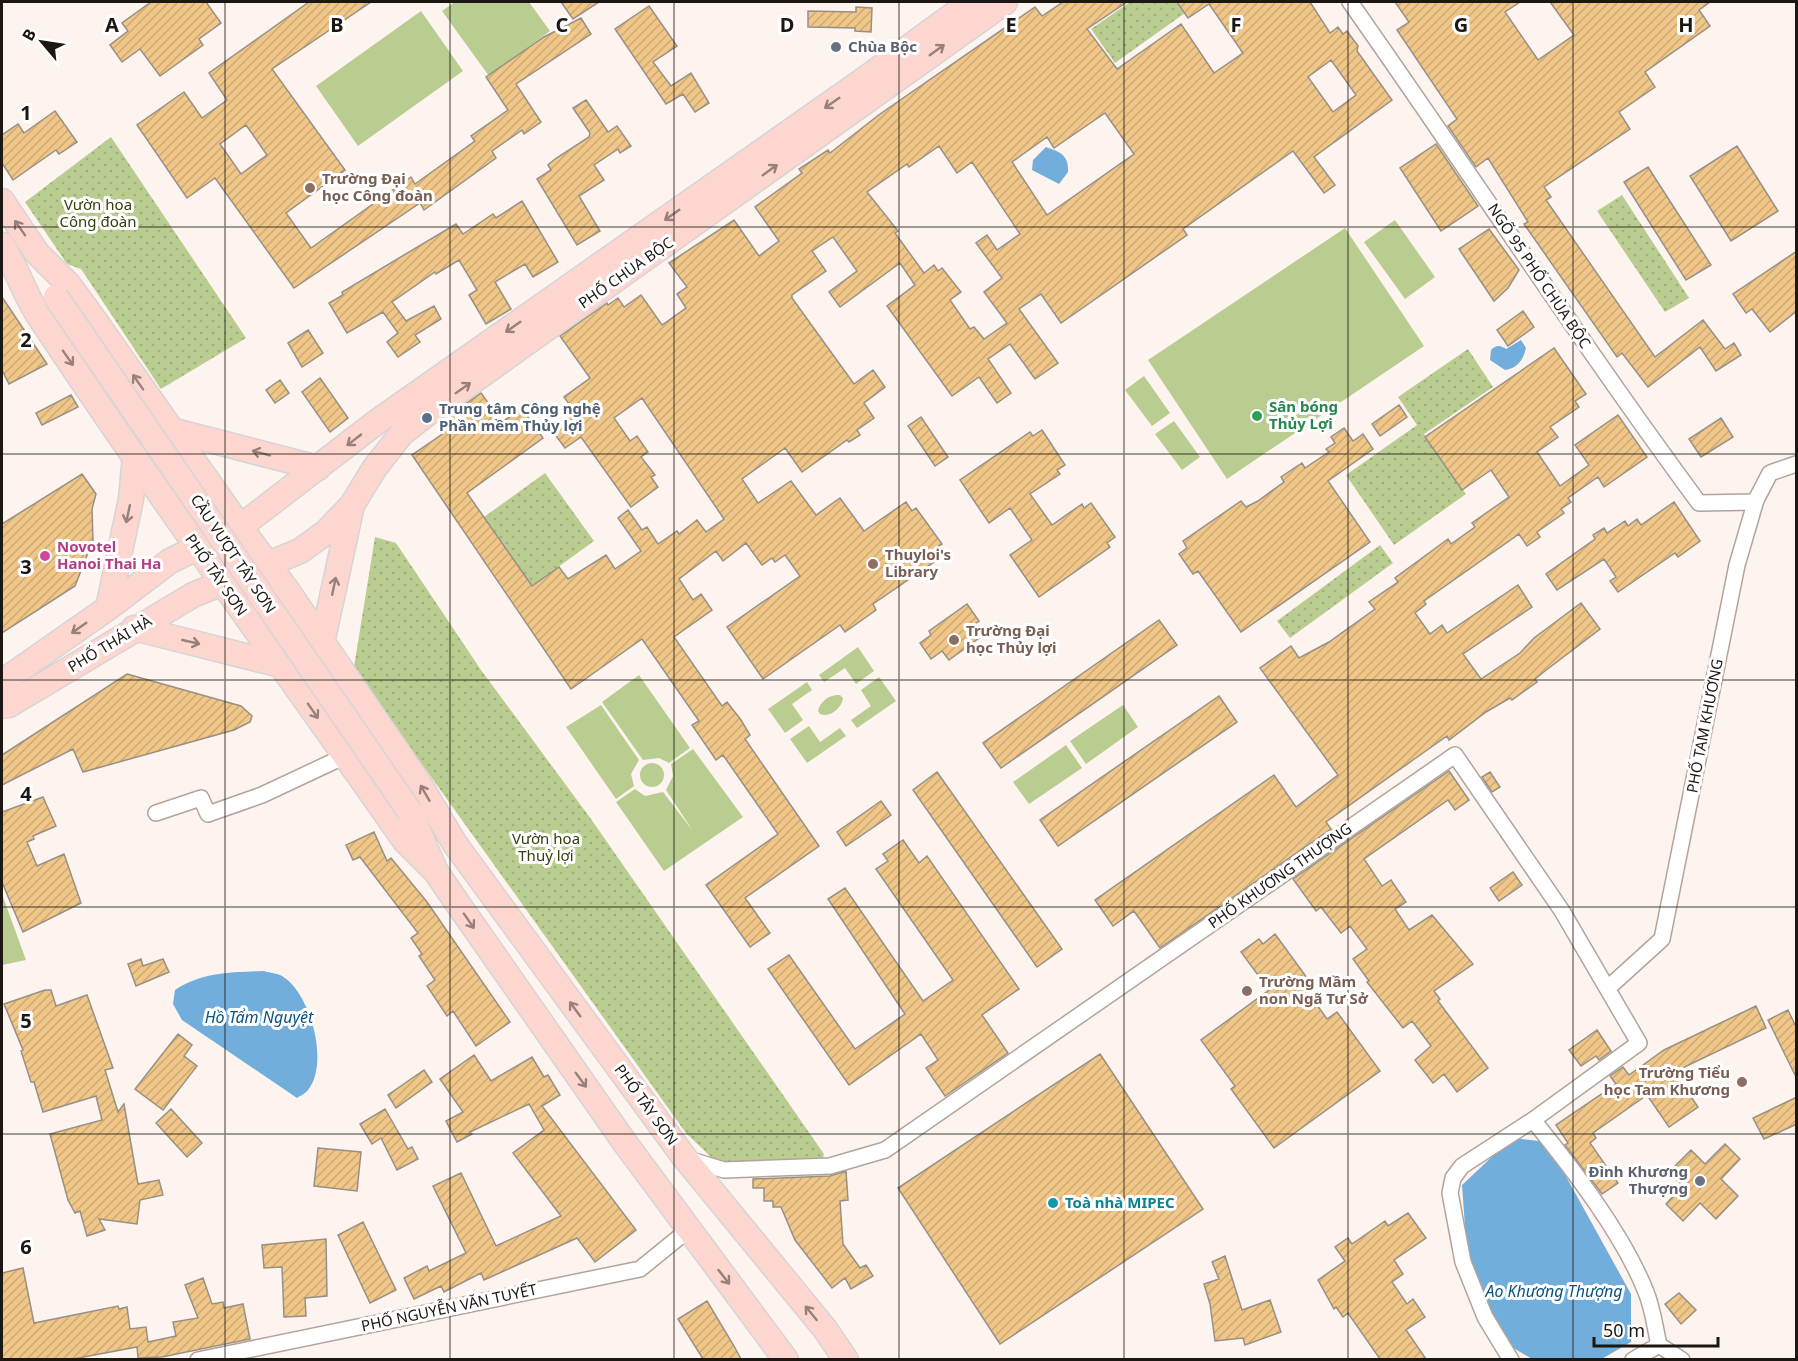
<svg xmlns="http://www.w3.org/2000/svg" width="1798" height="1361" font-family="'Noto Sans',sans-serif">
<style>
.grass{fill:#bacd91}
.park{fill:url(#park-dots)}
.water{fill:#71aedc}
.building{fill:url(#building-hatch);stroke:#989084;stroke-width:1.5;fill-rule:evenodd}
.lines{fill:none;stroke-linecap:round;stroke-linejoin:round}
.minor-casing{stroke:#b2a49b;stroke-width:18}
.primary-casing{stroke:#d6d5d5;stroke-width:27}
.minor{stroke:#fff;stroke-width:15}
.primary{stroke:#fed6d0;stroke-width:24}
.primary-bridge-casing{stroke:#d6d5d5;stroke-width:27;stroke-linecap:butt}
.primary-bridge{stroke:#fed6d0;stroke-width:24}
.oneway{stroke:#98807b}
.grid{fill:none;stroke:#1c1713;stroke-width:1.5;stroke-opacity:0.55}
.worship-dot{fill:#6b7280;stroke:#fff;stroke-width:2}
.education-dot{fill:#8d6e63;stroke:#fff;stroke-width:2}
.leisure-dot{fill:#2e9e5b;stroke:#fff;stroke-width:2}
.service-dot{fill:#5c6f8a;stroke:#fff;stroke-width:2}
.hotel-dot{fill:#d1479c;stroke:#fff;stroke-width:2}
.culture-dot{fill:#0f9aa8;stroke:#fff;stroke-width:2}
.labels{text-anchor:middle;stroke-width:6;stroke-linejoin:round;paint-order:stroke}
.worship-label{font-size:15px;font-weight:bold;fill:#5b616d;stroke:#fff;text-anchor:start}
.education-label{font-size:15px;font-weight:bold;fill:#785e54;stroke:#fff;text-anchor:start}
.park-label{font-size:15px;fill:#323f0d;stroke:#fff}
.street-label{font-size:15px;fill:#1c1713;stroke:#fff}
.leisure-label{font-size:15px;font-weight:bold;fill:#27864d;stroke:#fff;text-anchor:start}
.service-label{font-size:15px;font-weight:bold;fill:#4e5e75;stroke:#fff;text-anchor:start}
.hotel-label{font-size:15px;font-weight:bold;fill:#b23c85;stroke:#fff;text-anchor:start}
.culture-label{font-size:15px;font-weight:bold;fill:#0d838f;stroke:#fff;text-anchor:start}
.water-label{font-size:16px;font-style:italic;fill:#08537f;stroke:#fff}
.grid-label{font-size:20px;text-anchor:middle;font-weight:bold;fill:#1c1713;stroke:#fff;stroke-width:6;stroke-linejoin:round;paint-order:stroke}
</style>
<defs>
<pattern id="park-dots" width="8" height="8" patternUnits="userSpaceOnUse" patternTransform="scale(1.5)"><rect width="8" height="8" fill="#bacd91"/><path d="M2 2h.1M6 6h.1" fill="none" stroke="#9faf7c" stroke-width="1.8" stroke-linecap="round"/></pattern>
<pattern id="building-hatch" width="6" height="6" patternUnits="userSpaceOnUse" patternTransform="scale(1.5)"><rect width="6" height="6" fill="#f0c788"/><path d="M-1 1l2-2M0 6l6-6M5 7l2-2" fill="none" stroke="#cdaa74"/></pattern>
</defs>
<rect width="100%" height="100%" fill="#fdf4ef"/>
<path class="grass" d="M455 2H529L550 31 489 76 442 11Z
M421 11 463 71 358 146 316 86Z
M1395 220 1435 277 1405 299 1364 242Z
M1345 228 1424 346 1227 479 1148 360Z
M1144 376 1170 413 1152 426 1125 390Z
M1174 421 1200 457 1182 470 1155 434Z
M858 647 874 671 856 684 845 668 824 682 819 675Z
M639 675 690 748 669 763 659 758 643 760 602 702Z
M879 677 896 701 857 728 851 720 871 706 861 690Z
M807 682 812 690 792 704 803 720 785 733 768 709Z
M840 695 843 698C842 708 830 718 820 714L818 711C820 701 830 694 840 695Z
M601 705 639 760 631 774 634 786 616 799 566 727Z
M1123 705 1138 727 1086 764 1070 741Z
M809 726 820 742 840 728 846 736 807 763 790 739Z
M1066 745 1082 768 1029 804 1013 782Z
M693 749 743 817 664 871 616 802 635 789 645 796 663 792 693 831 666 790 673 776 671 764Z
M640 775a12 12 0 1 1 24 0a12 12 0 1 1-24 0Z
M2 894 26 960 2 965Z"/>
<path class="park" d="M1130 2H1177L1185 13 1115 63 1091 29Z
M111 137 246 338 161 389 81 269 67 264 25 202Z
M1622 195 1689 298 1665 312 1597 211Z
M1468 349 1493 387 1424 434 1466 494 1394 545 1346 475 1417 425 1398 397Z
M545 473 594 541 532 586 484 517Z
M375 537 396 543 481 670 591 819 824 1154 820 1169 763 1167 715 1161 686 1133 366 686 354 667Z
M1380 545 1393 563 1290 638 1277 621Z"/>
<path class="water" d="M1046 147C1061 152 1069 156 1068 172L1059 184 1032 170 1033 160Z
M1521 340 1526 348C1523 360 1518 368 1505 370L1490 360 1491 350C1496 345 1500 345 1506 349Z
M264 971C270 973 277 973 282 976 310 992 330 1063 308 1090 306 1093 300 1096 297 1098L182 1020 173 1004 175 990C202 972 232 972 264 971Z
M1512 1138 1547 1142 1631 1294V1342L1600 1360 1532 1359 1505 1343 1467 1255 1462 1185Z"/>
<path class="building" d="M151 2H206L221 23 199 39 203 45 160 76 140 49 122 62 110 45 128 31 122 23Z
M309 2H371L272 69 345 170 286 213 311 248 411 177 415 184 475 141 471 136 508 110 486 77 544 37 581 18 591 34 516 84 541 122 524 134 522 130 492 151 496 158 424 210 420 203 294 288 215 178 187 198 137 125 184 92 202 118 227 100 209 73ZM246 125 267 155 241 174 220 144Z
M561 2H599L573 19Z
M1063 2H1127L1087 29 1117 69 1181 24 1214 73 1243 53 1209 4 1188 18 1177 2H1310L1330 33 1338 27 1343 34 1347 31 1358 46 1357 51 1392 100 1314 157 1335 185 1324 193 1293 151 1183 229 1187 235 1061 323 1041 294 1019 309 1058 363 1035 379 1010 344 988 359 1011 393 997 403 979 377 952 396 887 306 915 285 900 263 840 307 829 292 857 271 833 237 812 251 826 271 792 295V298L854 384 873 370 885 387 864 403 874 418 857 430 860 435 849 442 847 440 802 472 785 448 742 479 758 503 791 481 816 515 840 498 864 531 906 502 912 511 916 508 942 544 937 547 943 556 873 604 876 610 845 632 840 625 763 679 727 627 800 576 785 555 775 562 772 558 762 565 746 543 723 561 716 551 679 579 693 600 701 594 712 610 674 637 722 706 727 702 741 720 750 735 745 739 819 846 745 898 770 933 750 947 706 885 778 834 723 755 716 760 692 725 699 721 642 639 571 689 412 455 457 424 450 415 481 393 502 422 522 408 543 438 467 493 532 586 559 567 568 579 606 555 615 569 641 551 618 518 628 510 642 530 647 527 658 544 677 531 679 534 697 520 706 532 724 519 642 398 614 418 630 441 637 436 648 452 641 457 655 475 651 477 658 487 631 507 581 437 565 448 551 429 575 412 564 397 590 378 560 336 607 303 608 305 618 298 624 307 641 295 662 325 686 308 677 294 687 287 669 263 734 220 759 256 779 241 755 207 802 173 799 169 828 150 830 153 880 114 1035 7 1042 16ZM1331 60 1356 95 1333 112 1308 77ZM1105 113 1134 154 1047 215 1012 162 1047 137 1054 148ZM939 146 957 173 972 162 1020 234 997 250 987 235 976 243 1002 278 984 292 1007 323 984 339 974 327 970 329 950 300 961 292 942 268 938 271 934 265 924 273 895 233 898 231 867 192 907 164 909 167Z
M1395 2H1520L1505 12 1538 60 1574 35 1550 2H1710L1699 10 1710 26 1645 72 1655 87 1619 112 1630 129 1544 187 1551 197 1546 200 1655 357 1703 320 1725 349 1734 343 1741 355 1716 371 1700 347 1648 387 1622 353 1617 357 1524 224 1528 222 1488 158 1476 167 1448 126 1457 119 1397 30 1409 22Z
M649 6 677 46 653 62 671 86 691 73 709 103 695 112 683 94 666 104 615 29Z
M856 7 872 8 871 32 855 31V28L808 27V11L856 12Z
M586 100 608 132 617 126 631 146 620 153 618 149 594 165 604 180 579 196 600 231 577 245 537 179 551 170 548 165 555 159 589 137 590 133 573 108Z
M55 111 77 142 59 154 56 150 13 180 2 163V135L18 124 24 133Z
M1436 144 1478 206 1441 231 1400 168Z
M1737 146 1778 211 1731 241 1690 176Z
M1648 167 1711 265 1686 280 1624 182Z
M522 201 558 262 533 277 525 264 495 282 511 309 486 324 469 295 477 290 459 260 436 274 435 272 392 302 406 321 434 306 441 319 415 335 420 342 398 357 387 342 398 333 383 312 347 333 329 303 343 295 342 292 456 224 463 234 493 214 496 218Z
M1489 229 1519 270 1508 288 1494 301 1459 249Z
M1797 251V311L1770 332 1752 309 1746 313 1733 294Z
M2 297 47 364 9 384 2 370Z
M1523 311 1534 327 1508 346 1497 330Z
M308 330 323 353 302 367 288 343Z
M1554 348 1586 394 1575 401 1579 407 1550 427 1558 437 1537 452 1560 486 1589 465 1575 445 1618 415 1647 457 1604 487 1598 477 1568 498 1571 502 1561 509 1564 513 1537 532 1540 537 1527 546 1519 534 1424 601 1426 604 1415 613 1430 634 1442 625 1447 633 1518 585 1532 607 1463 654 1481 679 1520 653 1534 638 1581 603 1600 629 1545 671 1535 679 1537 682 1512 700 1510 698 1486 712 1449 740 1447 736 1413 760 1326 822 1331 829 1160 948 1134 911 1113 926 1095 900 1274 775 1296 807 1338 775 1260 668 1291 646 1299 658 1329 642 1375 609 1369 602 1398 582 1395 578 1448 539 1451 544 1475 527 1472 523 1509 497 1491 470 1462 490 1425 437Z
M320 378 348 418 330 432 302 392Z
M280 380 289 393 275 403 266 390Z
M71 395 78 407 42 425 36 413Z
M1399 405 1407 417 1380 436 1372 424Z
M921 417 948 457 935 466 908 426Z
M1721 418 1733 437 1701 457 1689 439Z
M1344 428 1353 441 1363 434 1373 449 1328 481 1370 542 1241 632 1198 571 1193 574 1179 554 1187 548 1183 541 1241 501 1246 507 1258 501 1284 482 1281 477 1302 463 1305 468 1329 452 1326 449 1335 443 1331 437Z
M1042 430 1065 465 1057 470 1060 474 1030 494 1052 525 1082 504 1084 508 1091 503 1115 537 1107 543 1110 547 1039 597 1010 555 1032 540 1010 508 989 523 960 480 1030 432 1033 436Z
M82 474 96 494 92 509 93 540 75 586 2 633V524Z
M1674 502 1700 541 1678 557 1675 553 1618 592 1610 581 1616 577 1604 559 1557 590 1546 574 1595 539 1593 535 1604 528 1607 533 1625 521 1628 526 1637 519 1641 525Z
M967 604 979 621 971 627 979 638 949 660 942 651 931 659 920 643 931 635 929 631Z
M1159 620 1177 645 1001 768 983 743Z
M127 674 241 706 252 716 250 722 234 730 83 772 73 749 2 785V755Z
M1219 696 1237 722 1058 846 1040 820Z
M1449 771 1469 800 1455 810 1448 800 1364 859 1382 886 1391 880 1406 902 1395 909 1409 930 1432 915 1473 964 1434 991 1440 999 1438 1001 1488 1068 1457 1092 1444 1074 1433 1083 1415 1060 1431 1046 1412 1021 1403 1028 1367 982 1369 981 1353 959 1367 949 1350 926 1341 933 1321 907 1316 911 1293 879Z
M937 772 1062 949 1037 967 913 790Z
M1490 772 1500 787 1492 792 1482 777Z
M43 797 56 826 33 836 34 839 27 842 37 866 64 854 81 903 23 932 2 882V812Z
M881 801 891 815 846 846 837 832Z
M374 832 387 861 391 858 427 902 510 1022 476 1046 453 1011 447 1016 427 986 435 980 419 956 422 954 411 938 418 933 360 857 353 860 346 845Z
M903 840 919 863 927 856 1019 989 982 1015 1008 1053 945 1096 926 1068 938 1060 921 1034 849 1085 768 969 789 955 855 1049 905 1014 828 899 845 888 923 1001 953 980 876 869 888 861 883 854Z
M1513 872 1522 885 1499 901 1490 888Z
M1275 934 1313 986 1307 991 1327 1019 1337 1012 1380 1071 1274 1148 1231 1089 1235 1086 1201 1040 1269 990 1241 952 1259 939 1263 944Z
M141 959 143 966 163 959 169 972 136 986 128 964Z
M45 990H51L56 1006 87 995 113 1068 105 1070 118 1112 124 1104 138 1184 159 1180 163 1195 140 1200 137 1224 99 1219 105 1230 87 1236 80 1211 75 1213 68 1200 50 1134 102 1120 96 1096 43 1112 34 1082H31L21 1051 23 1050 4 1004Z
M1756 1006 1766 1028 1674 1072 1698 1107 1669 1127 1647 1095 1593 1133 1596 1138 1590 1143 1618 1183 1602 1194 1565 1145 1568 1143 1556 1125 1616 1084 1610 1076 1623 1067 1629 1075 1664 1050Z
M1788 1010 1797 1029V1079L1768 1020Z
M1597 1030 1611 1051 1599 1060 1596 1056 1581 1066 1569 1050Z
M178 1034 192 1045 184 1056 197 1066 163 1110 135 1089Z
M1100 1054 1203 1209 1000 1344 898 1188Z
M474 1055 491 1081 532 1057 544 1077 548 1075 560 1095 542 1106 636 1230 595 1262 577 1238 484 1280 481 1273 444 1292 441 1286 414 1299 404 1278 427 1266 429 1271 466 1253 433 1186 461 1173 496 1246 561 1216 513 1153 544 1130 529 1104 470 1132 472 1134 457 1142 446 1121 463 1112 440 1079Z
M424 1070 432 1082 396 1108 388 1095Z
M1797 1097V1124L1764 1139 1753 1118Z
M171 1109 202 1143 187 1157 156 1123Z
M385 1109 408 1149 412 1147 418 1159 397 1170 381 1138 372 1144 360 1124Z
M1725 1144 1740 1159 1721 1179 1738 1196 1716 1219 1700 1203 1683 1221 1666 1204 1683 1186 1669 1172 1691 1150 1705 1164Z
M318 1148 361 1152 357 1191 314 1186Z
M846 1171 848 1200 840 1201 843 1244 860 1268 866 1265 873 1276 851 1289 845 1278 832 1288 795 1240 781 1207H773V1201H764V1188H753V1179L830 1176Z
M1408 1213 1426 1238 1394 1260 1403 1274 1392 1282 1407 1304 1413 1299 1425 1317 1406 1330 1426 1359H1380L1348 1313 1343 1317 1336 1307 1334 1309 1318 1280 1345 1261 1335 1247 1348 1238 1352 1244 1385 1221 1388 1226Z
M363 1222 396 1290 370 1303 338 1235Z
M326 1239 327 1296 305 1298 306 1316 284 1317 282 1267 264 1268 262 1245Z
M1225 1256 1242 1310 1270 1300 1281 1332 1245 1345 1243 1338 1215 1341 1210 1304 1204 1284 1219 1279 1212 1262Z
M23 1268 34 1323 118 1306 119 1309 127 1307 130 1329 146 1327 148 1342 176 1336 173 1322 198 1318 185 1285 203 1278 212 1304 223 1302 224 1308 243 1304 250 1339 162 1357 138 1358 137 1347 73 1359H2V1273Z
M1679 1293 1696 1310 1681 1324 1665 1304Z
M707 1301 734 1346 741 1359H703L678 1319Z"/>
<g class="lines">
<g class="minor-casing">
<path id="minor" d="M1350 2C1467 168 1578 339 1699 503L1755 502
M156 813 201 798 208 814 262 795 345 756
M1608 988 1662 939 1737 565 1756 500 1770 473 1796 464
M1533 1120C1572 1168 1623 1234 1646 1292 1653 1309 1655 1328 1659 1345L1682 1360
M688 1159 724 1170 830 1166 885 1150 1455 755 1562 911 1639 1043 1533 1120 1462 1166 1453 1178 1450 1193 1463 1262 1485 1317 1511 1360
M198 1360 640 1269 688 1230
M1633 1360 1659 1345"/>
</g>
<g class="primary-casing">
<path id="primary" d="M2 201 37 253 68 284 88 311 240 527 287 590 418 782 455 844 684 1157 825 1329 846 1360
M2 245C16 266 23 291 37 313 155 492 282 665 405 841L436 872
M171 430 318 468
M108 608 131 499 135 456
M134 628 281 665
M322 643 352 505
M2 682 108 608 170 561 240 527 378 421 865 79 971 2
M2 706 9 705 193 595 300 551 325 533 352 505 374 469 402 433 428 413 1005 2
M410 812 436 872 458 904 625 1143 786 1360"/>
</g>
<use href="#minor" class="minor"/>
<use href="#primary" class="primary"/>
<g class="primary-bridge-casing">
<path id="primary-bridge" d="M56 297 410 812"/>
</g>
<use href="#primary-bridge" class="primary-bridge"/>
</g>
<defs><path id="oneway-shaft" d="M-6 0H5M1.5-3L5.5 0L1.5 3" fill="none" stroke-width="1.6" stroke-linecap="round" stroke-linejoin="round" transform="scale(1.5)"/></defs>
<g class="oneway">
<use href="#oneway-shaft" transform="translate(937 50) rotate(-36)"/>
<use href="#oneway-shaft" transform="translate(832 103) rotate(145)"/>
<use href="#oneway-shaft" transform="translate(770 170) rotate(-36)"/>
<use href="#oneway-shaft" transform="translate(672 215) rotate(145)"/>
<use href="#oneway-shaft" transform="translate(20 228) rotate(-125)"/>
<use href="#oneway-shaft" transform="translate(513 327) rotate(145)"/>
<use href="#oneway-shaft" transform="translate(68 358) rotate(55)"/>
<use href="#oneway-shaft" transform="translate(138 382) rotate(-125)"/>
<use href="#oneway-shaft" transform="translate(463 388) rotate(-35)"/>
<use href="#oneway-shaft" transform="translate(354 440) rotate(142)"/>
<use href="#oneway-shaft" transform="translate(261 453) rotate(-165)"/>
<use href="#oneway-shaft" transform="translate(128 514) rotate(102)"/>
<use href="#oneway-shaft" transform="translate(334 586) rotate(-78)"/>
<use href="#oneway-shaft" transform="translate(79 628) rotate(145)"/>
<use href="#oneway-shaft" transform="translate(191 642) rotate(13)"/>
<use href="#oneway-shaft" transform="translate(313 711) rotate(55)"/>
<use href="#oneway-shaft" transform="translate(425 793) rotate(-120)"/>
<use href="#oneway-shaft" transform="translate(469 921) rotate(55)"/>
<use href="#oneway-shaft" transform="translate(575 1009) rotate(-126)"/>
<use href="#oneway-shaft" transform="translate(581 1080) rotate(54)"/>
<use href="#oneway-shaft" transform="translate(724 1277) rotate(52)"/>
<use href="#oneway-shaft" transform="translate(811 1313) rotate(-129)"/>
</g>
<path class="grid" d="M225 2V1360M450 2V1360M674 2V1360M899 2V1360M1124 2V1360M1348 2V1360M1573 2V1360M2 227H1796M2 454H1796M2 680H1796M2 907H1796M2 1134H1796"/>
<g class="worship-dot">
<circle cx="836" cy="47" r="6"/>
<circle cx="1700" cy="1181" r="6"/>
</g>
<g class="education-dot">
<circle cx="310" cy="188" r="6"/>
<circle cx="873" cy="564" r="6"/>
<circle cx="954" cy="640" r="6"/>
<circle cx="1247" cy="991" r="6"/>
<circle cx="1742" cy="1082" r="6"/>
</g>
<circle class="leisure-dot" cx="1257" cy="416" r="6"/>
<circle class="service-dot" cx="427" cy="418" r="6"/>
<circle class="hotel-dot" cx="45" cy="556" r="6"/>
<circle class="culture-dot" cx="1053" cy="1203" r="6"/>
<g class="labels">
<g class="worship-label">
<text x="848" y="52">Chùa Bộc</text>
<text x="1688" y="1177" text-anchor="end">Đình Khương<tspan x="1688" dy="17">Thượng</tspan></text>
</g>
<g class="education-label">
<text x="322" y="184">Trường Đại<tspan x="322" dy="17">học Công đoàn</tspan></text>
<text x="885" y="560">Thuyloi's<tspan x="885" dy="17">Library</tspan></text>
<text x="966" y="636">Trường Đại<tspan x="966" dy="17">học Thủy lợi</tspan></text>
<text x="1259" y="987">Trường Mầm<tspan x="1259" dy="17">non Ngã Tư Sở</tspan></text>
<text x="1730" y="1078" text-anchor="end">Trường Tiểu<tspan x="1730" dy="17">học Tam Khương</tspan></text>
</g>
<g class="park-label">
<text x="98" y="210">Vườn hoa<tspan x="98" dy="17">Công đoàn</tspan></text>
<text x="546" y="844">Vườn hoa<tspan x="546" dy="17">Thuỷ lợi</tspan></text>
</g>
<g class="street-label">
<text transform="translate(626 273) rotate(-35)" y="5">PHỐ CHÙA BỘC</text>
<text transform="translate(1539 276) rotate(56)" y="5">NGÕ 95 PHỐ CHÙA BỘC</text>
<text transform="translate(233 554) rotate(56)" y="5">CẦU VƯỢT TÂY SƠN</text>
<text transform="translate(216 575) rotate(55)" y="5">PHỐ TÂY SƠN</text>
<text transform="translate(110 644) rotate(-31)" y="5">PHỐ THÁI HÀ</text>
<text transform="translate(1705 726) rotate(-79)" y="5">PHỐ TAM KHƯƠNG</text>
<text transform="translate(1280 876) rotate(-35)" y="5">PHỐ KHƯƠNG THƯỢNG</text>
<text transform="translate(646 1105) rotate(54)" y="5">PHỐ TÂY SƠN</text>
<text transform="translate(449 1308) rotate(-12)" y="5">PHỐ NGUYỄN VĂN TUYẾT</text>
</g>
<g class="leisure-label">
<text x="1269" y="412">Sân bóng<tspan x="1269" dy="17">Thủy Lợi</tspan></text>
</g>
<g class="service-label">
<text x="439" y="414">Trung tâm Công nghệ<tspan x="439" dy="17">Phần mềm Thủy lợi</tspan></text>
</g>
<g class="hotel-label">
<text x="57" y="552">Novotel<tspan x="57" dy="17">Hanoi Thai Ha</tspan></text>
</g>
<g class="culture-label">
<text x="1065" y="1208">Toà nhà MIPEC</text>
</g>
<g class="water-label">
<text x="259" y="1023">Hồ Tẩm Nguyệt</text>
<text x="1554" y="1297">Ao Khương Thượng</text>
</g>
</g>
<g class="grid-label">
<text x="112" y="32">A</text>
<text x="337" y="32">B</text>
<text x="562" y="32">C</text>
<text x="787" y="32">D</text>
<text x="1011" y="32">E</text>
<text x="1236" y="32">F</text>
<text x="1461" y="32">G</text>
<text x="1686" y="32">H</text>
<text x="26" y="120">1</text>
<text x="26" y="347">2</text>
<text x="26" y="574">3</text>
<text x="26" y="801">4</text>
<text x="26" y="1028">5</text>
<text x="26" y="1254">6</text>
</g>
<rect width="1798" height="1361" fill="none" stroke="#1c1713" stroke-width="6"/>
<g transform="translate(42 42) rotate(299)" stroke="#ffffff" stroke-width="4.5" paint-order="stroke">
<path d="M0-4.5L10 22L0 15L-10 22Z" fill="#1c1713"/>
<text y="-9" font-size="16" font-weight="bold" text-anchor="middle" fill="#1c1713">B</text>
</g>
<path d="M1594 1337v9h124v-9" fill="none" stroke="#1c1713" stroke-width="3"/>
<text x="1603" y="1337" font-size="18" fill="#1c1713" stroke="#ffffff" stroke-width="4.5" paint-order="stroke">50 m</text>
</svg>
